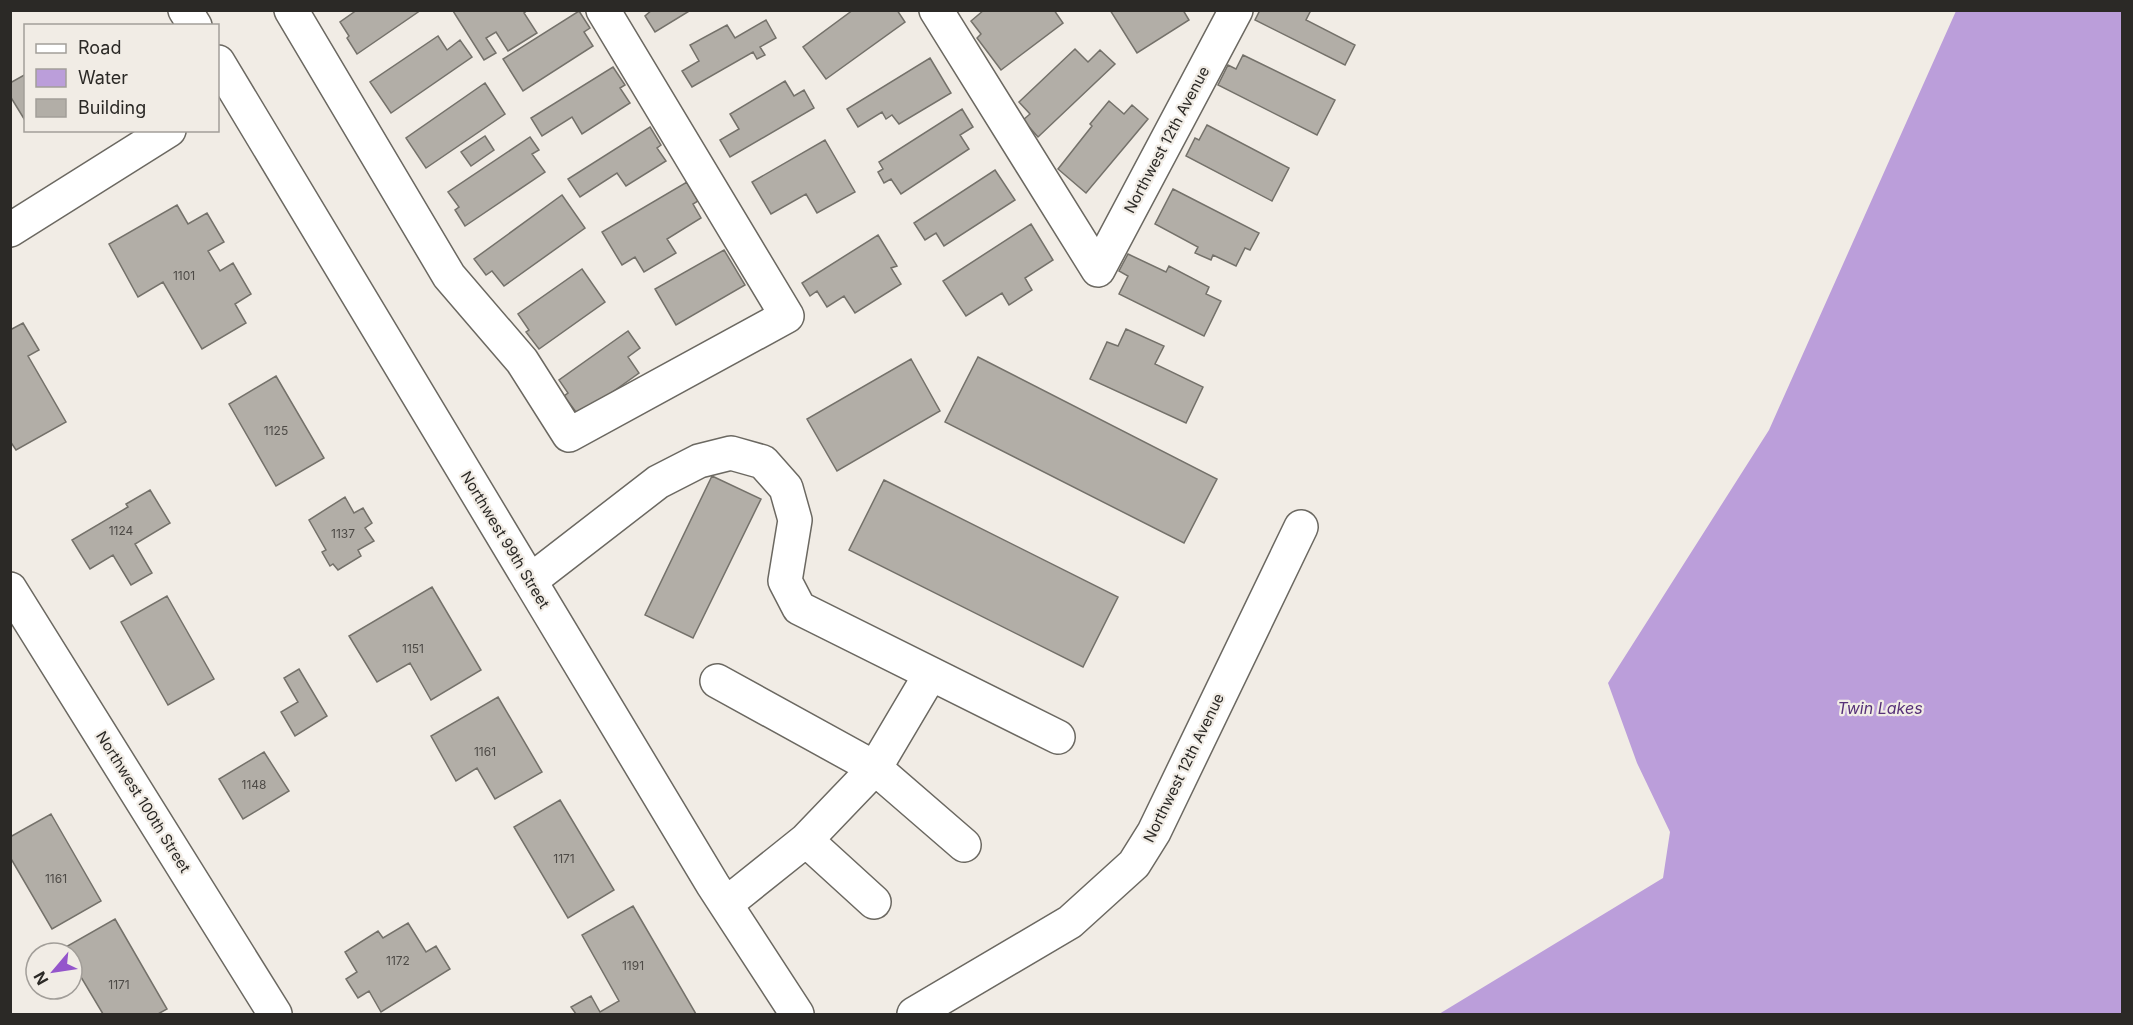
<svg xmlns="http://www.w3.org/2000/svg" width="2133" height="1025" font-family="Inter,sans-serif">
<style>
.water{fill:#bb9eda}
.building{fill:#b2aea7;stroke:#74716a;stroke-width:1.5}
.lines{fill:none;stroke-linecap:round;stroke-linejoin:round}
.minor-casing{stroke:#6b6861;stroke-width:36}
.minor{stroke:#fff;stroke-width:33}
.labels{text-anchor:middle;stroke-width:4.5;stroke-linejoin:round;paint-order:stroke}
.number-label{font-size:12px;fill:#4d4a46}
.street-label{font-size:15px;fill:#2b2926;stroke:#f1ece5}
.water-label{font-size:16px;font-style:italic;fill:#573178;stroke:#f1ece5}
</style>
<rect width="100%" height="100%" fill="#f1ece5"/>
<path class="water" d="M1956 11H2122V1014H1439L1663 878 1670 832 1637 763 1608 683 1769 430Z"/>
<path class="building" d="M357 10H421L357 54 347 38 349 36 340 22Z
M528 10 524 13 537 33 508 51 496 32 486 38 496 53 484 60 453 11Z
M652 10H691L655 32 645 16Z
M853 10H897L905 22 826 79 803 47Z
M984 10H1054L1063 23 1001 70 977 38 981 34 971 21Z
M1110 10H1183L1189 20 1137 53Z
M1260 10H1311L1306 20 1355 45 1345 65 1255 20Z
M579 11 590 28 584 32 593 46 523 91 503 59Z
M766 20 776 38 760 47 765 55 757 59 753 52 692 87 682 71 699 61 690 45 727 25 735 38Z
M438 36 447 50 460 40 472 57 391 113 370 82Z
M1075 49 1088 62 1100 50 1115 64 1038 137 1023 120 1030 114 1019 102Z
M1243 55 1335 100 1317 135 1218 85 1228 65 1236 69Z
M930 58 951 93 899 124 892 115 886 119 882 112 858 127 847 109Z
M613 67 625 85 620 88 630 103 582 134 572 117 542 136 531 118Z
M26 74V122L10 96V83Z
M785 81 794 96 804 90 814 108 730 157 720 140 739 129 730 114Z
M485 83 505 114 426 168 406 138Z
M1109 101 1124 114 1132 105 1148 119 1086 193 1058 169 1092 126 1090 124Z
M962 109 973 127 960 135 969 149 901 194 891 179 884 183 878 172 883 169 879 162Z
M1207 125 1289 168 1272 201 1186 156 1195 138 1199 140Z
M650 127 661 145 657 148 666 161 626 186 617 173 580 197 568 179Z
M485 136 494 150 471 166 461 152Z
M530 137 539 150 532 154 545 172 465 226 455 210 459 207 448 192Z
M825 140 855 192 817 213 806 194 771 214 752 182Z
M995 170 1015 200 944 246 936 233 925 240 914 223Z
M687 182 698 201 693 204 701 218 667 239 676 253 644 272 635 257 622 265 602 232Z
M1173 189 1259 233 1250 250 1245 248 1236 266 1213 255 1211 260 1195 253 1198 247 1155 224Z
M562 195 585 228 504 286 492 271 486 275 474 259Z
M177 205 188 224 207 213 224 242 208 251 220 271 233 263 251 294 235 304 246 323 202 349 163 282 138 297 109 244Z
M1031 224 1053 260 1025 278 1032 290 1009 305 1002 293 966 316 943 281Z
M878 235 897 266 891 268 901 284 855 313 844 296 827 307 817 291 810 296 802 283Z
M724 250 745 285 676 325 655 289Z
M1128 254 1166 272 1169 266 1209 287 1206 294 1221 301 1204 336 1119 294 1128 276 1119 271Z
M582 269 605 302 539 349 526 332 529 330 518 314Z
M23 323 39 350 28 356 66 422 16 450 10 441V330Z
M1126 329 1164 346 1155 364 1203 387 1186 423 1090 379 1107 342 1118 346Z
M628 331 640 348 628 357 639 373 579 416 564 396 568 393 559 380Z
M978 357 1217 479 1184 543 945 422Z
M911 359 940 411 837 471 807 419Z
M276 376 324 458 276 486 229 404Z
M712 476 761 499 693 638 645 615Z
M884 480 1118 597 1083 667 849 550Z
M150 490 170 523 135 544 152 573 131 585 113 555 90 569 72 540 128 507 126 504Z
M345 497 354 513 363 508 372 523 365 528 374 541 358 550 361 556 338 570 333 564 330 566 322 552 326 550 309 520Z
M432 587 481 670 431 700 410 663 377 682 349 636Z
M167 596 214 679 168 705 121 622Z
M299 669 327 716 295 736 281 712 298 702 284 678Z
M498 697 542 772 495 799 477 768 456 781 431 736Z
M264 752 289 791 243 819 219 779Z
M560 800 614 890 568 918 514 827Z
M51 814 101 901 52 929 10 857V837Z
M633 906 696 1014H576L571 1007 591 996 600 1012 619 1001 582 935Z
M115 919 167 1009 158 1014H103L72 962V953H67L64 948Z
M408 923 426 952 436 946 450 969 381 1012 369 991 358 998 346 979 357 972 345 952 378 931 383 938Z"/>
<g class="lines">
<g class="minor-casing">
<path id="minor" d="M185 10 195 26
M291 10 449 276 522 361 569 435 787 316 603 10
M936 10 1098 270 1236 10
M218 62 713 885 797 1014
M10 230 169 130
M530 581 658 482 699 461 731 453 763 462 786 488 795 520 785 581 799 608 1058 737
M10 589 275 1014
M717 681 875 768 964 845
M806 840 874 902
M726 904 806 840 875 768 930 675
M914 1014 1070 922 1134 864 1154 832 1301 527"/>
</g>
<use href="#minor" class="minor"/>
</g>
<g class="labels">
<g class="number-label">
<text x="184" y="280">1101</text>
<text x="276" y="435">1125</text>
<text x="121" y="535">1124</text>
<text x="343" y="538">1137</text>
<text x="413" y="653">1151</text>
<text x="485" y="756">1161</text>
<text x="254" y="789">1148</text>
<text x="564" y="863">1171</text>
<text x="56" y="883">1161</text>
<text x="398" y="965">1172</text>
<text x="633" y="970">1191</text>
<text x="119" y="989">1171</text>
</g>
<g class="street-label">
<text transform="translate(1167 140) rotate(-62)" y="5">Northwest 12th Avenue</text>
<text transform="translate(505 540) rotate(59)" y="5">Northwest 99th Street</text>
<text transform="translate(1184 768) rotate(-64)" y="5">Northwest 12th Avenue</text>
<text transform="translate(143 802) rotate(58)" y="5">Northwest 100th Street</text>
</g>
<g class="water-label">
<text x="1880" y="714">Twin Lakes</text>
</g>
</g>
<rect width="2133" height="1025" fill="none" stroke="#2b2926" stroke-width="24"/>
<rect x="24" y="24" width="195" height="108" fill="#f1ece5" stroke="#a29e99" stroke-width="1.5"/>
<rect x="36" y="44" width="30" height="9" fill="#ffffff" stroke="#a29e99" stroke-width="1.5"/>
<text x="78" y="54" font-size="18" fill="#2b2926">Road</text>
<rect x="36" y="69" width="30" height="18" fill="#bb9eda" stroke="#a29e99" stroke-width="1.5"/>
<text x="78" y="84" font-size="18" fill="#2b2926">Water</text>
<rect x="36" y="99" width="30" height="18" fill="#b2aea7" stroke="#a29e99" stroke-width="1.5"/>
<text x="78" y="114" font-size="18" fill="#2b2926">Building</text>
<g transform="translate(54 971) rotate(241)"><circle r="28" fill="#f1ece5" stroke="#a29e99" stroke-width="1.5"/>
<path d="M0-4.5L10 22L0 15L-10 22Z" fill="#9455cb"/>
<text y="-9" font-size="16" font-weight="bold" text-anchor="middle" fill="#2b2926">N</text>
</g>
</svg>
